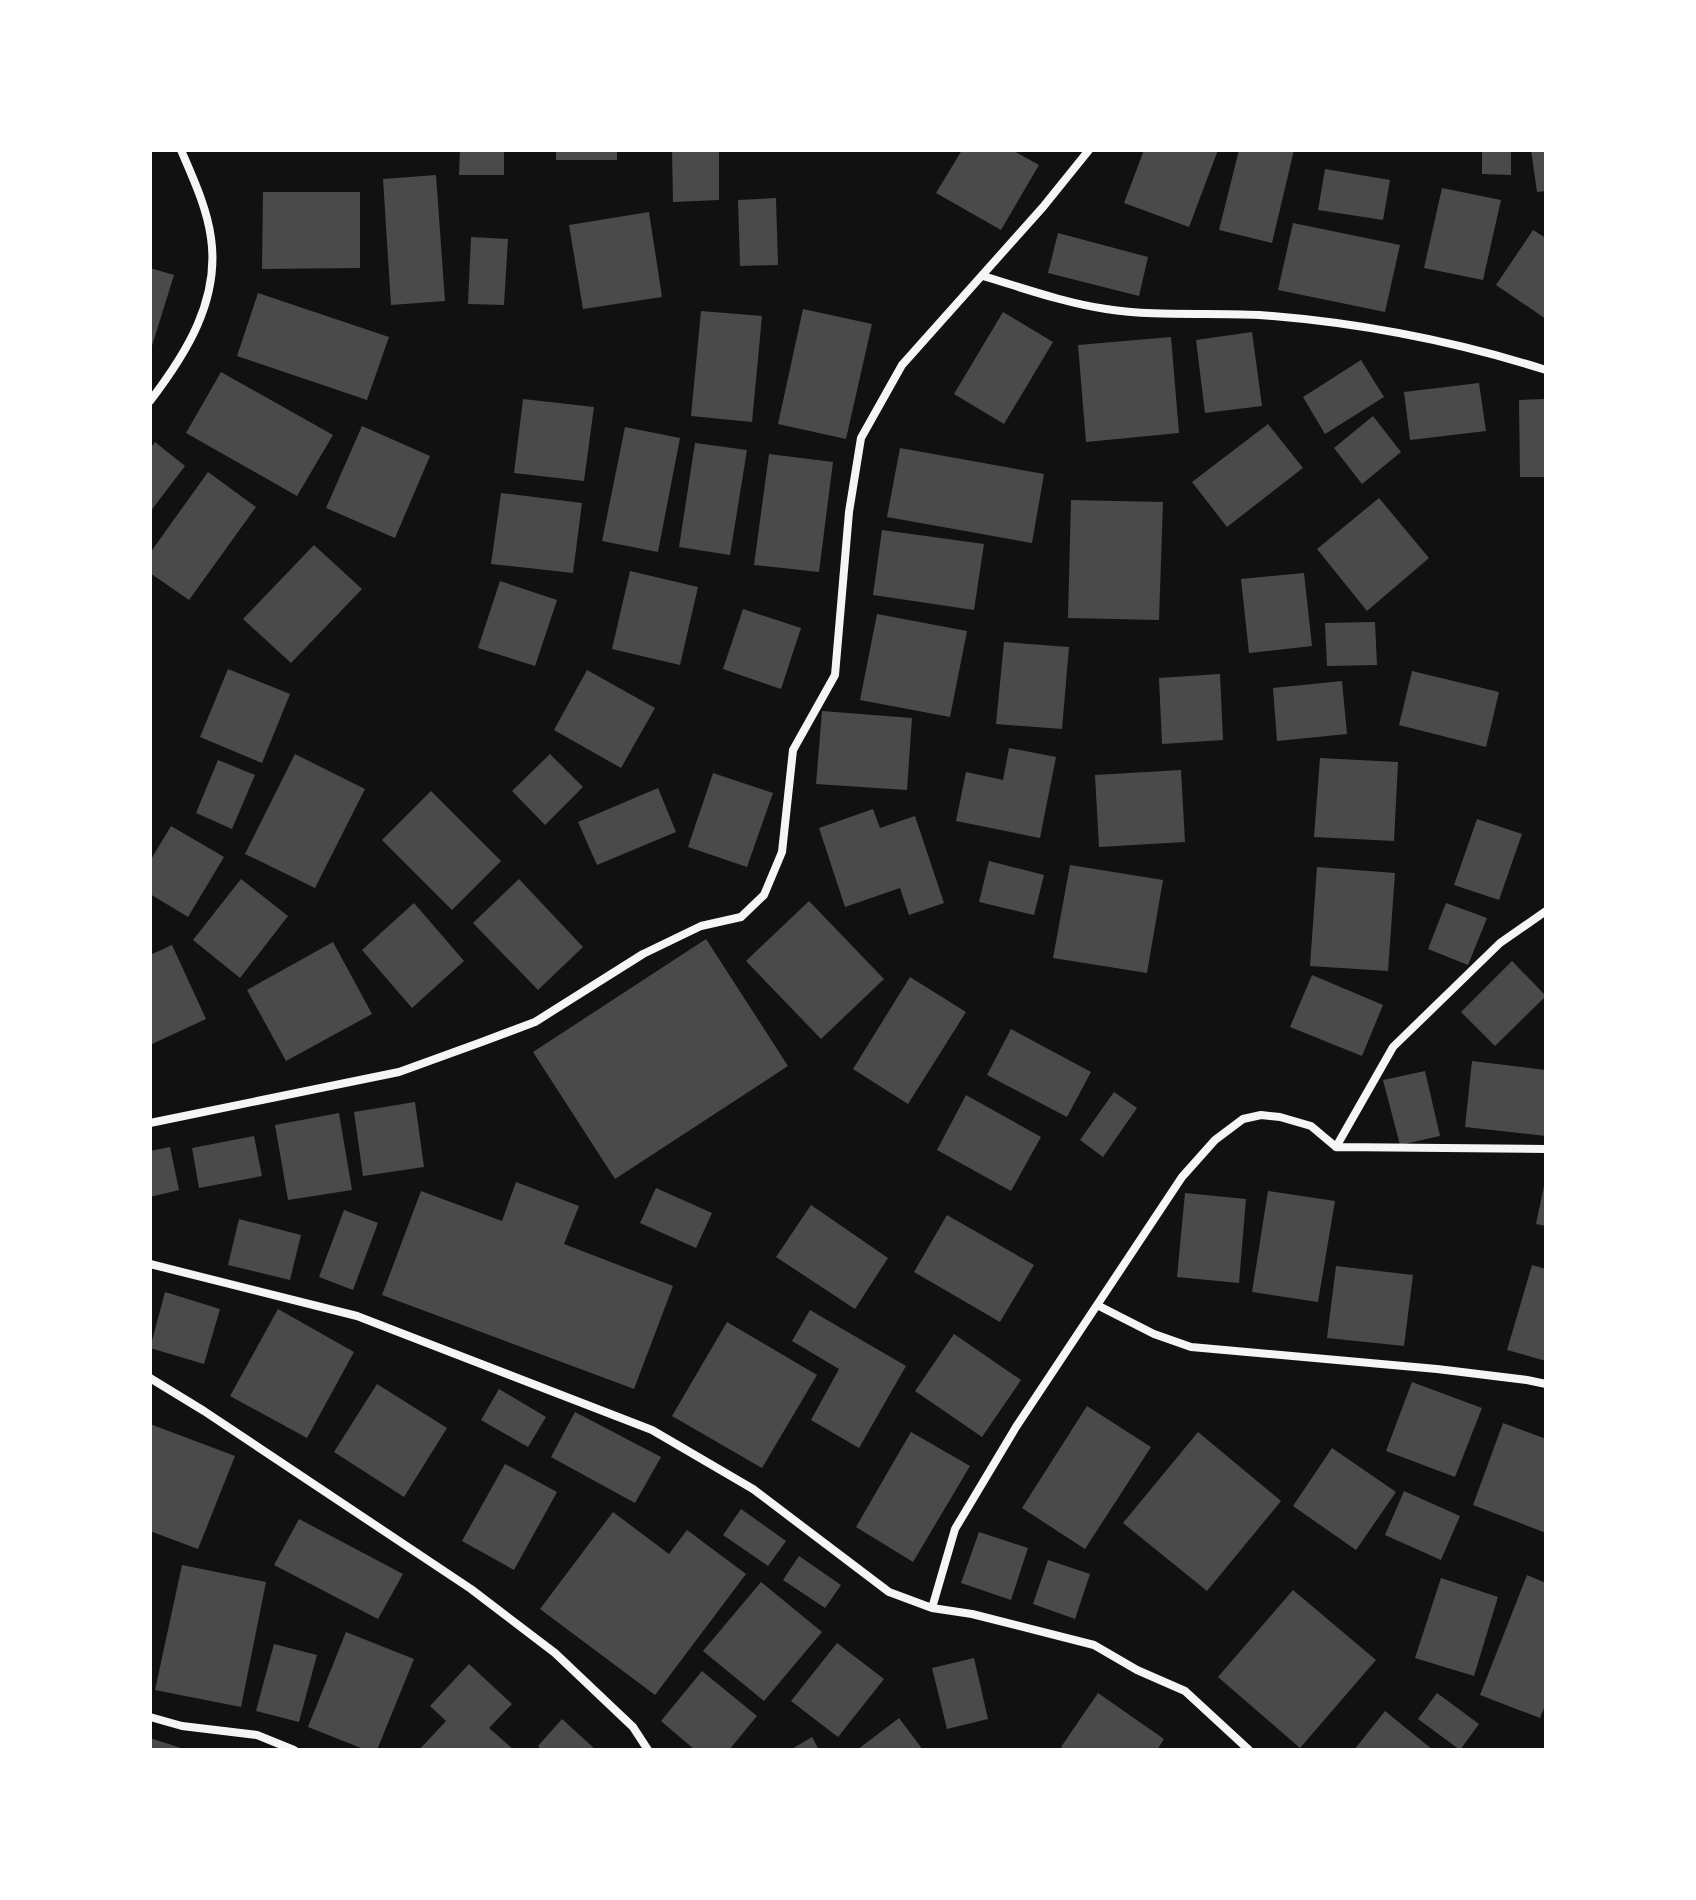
<svg xmlns="http://www.w3.org/2000/svg" width="1696" height="1900" font-family="'Roboto Serif',serif">
<style>
.building{fill:#4a4a4a}
.lines{fill:none;stroke-linecap:round;stroke-linejoin:round}
.minor{stroke:#f5f5f5;stroke-width:8}
</style>
<rect width="100%" height="100%" fill="#111"/>
<path class="building" d="M460 150H504V175H459Z
M556 150H617V160H556Z
M672 150H719V200L673 202Z
M962 150H1012L1039 165 1001 230 936 193Z
M1144 150H1218L1189 227 1124 203Z
M1239 150H1294L1272 243 1219 230Z
M1482 150H1511V175L1482 174Z
M1531 150H1546V191L1537 192Z
M1325 169 1390 180 1383 220 1318 210Z
M436 175 445 301 391 305 383 179Z
M1442 188 1501 200 1483 280 1424 268Z
M263 192H360V268L262 269Z
M776 198 778 265 740 266 738 200Z
M649 212 662 297 583 309 569 225Z
M1293 223 1400 245 1385 312 1278 290Z
M1533 230 1546 238V319L1496 285Z
M1058 233 1148 257 1139 296 1048 273Z
M471 237 508 239 504 305 468 304Z
M150 268 174 275 151 349H150Z
M258 293 389 337 367 400 237 356Z
M803 309 872 324 846 439 778 424Z
M701 311 762 316 752 422 691 416Z
M1003 312 1053 342 1004 424 954 394Z
M1252 332 1262 406 1205 413 1196 340Z
M1171 337 1179 433 1086 442 1078 345Z
M1361 360 1384 397 1325 434 1303 397Z
M221 372 333 435 297 496 186 433Z
M1479 383 1486 431 1410 440 1404 392Z
M523 399 594 407 584 481 514 473Z
M1546 399V477H1520L1519 400Z
M1373 416 1401 452 1362 484 1334 448Z
M1268 424 1303 468 1227 527 1192 482Z
M362 426 430 456 395 538 326 508Z
M625 427 680 438 658 552 602 541Z
M155 442 185 466 150 512V449Z
M695 443 747 450 730 555 679 547Z
M900 448 1044 474 1032 543 887 517Z
M769 454 833 462 819 572 754 565Z
M208 472 256 507 189 600 150 573V553Z
M501 493 582 503 573 573 491 564Z
M1379 498 1429 558 1367 611 1317 549Z
M1071 500 1163 502 1159 620 1068 618Z
M882 530 984 544 974 610 873 595Z
M314 545 362 589 291 663 243 619Z
M630 571 698 587 680 665 612 649Z
M1304 573 1312 646 1249 653 1241 579Z
M500 581 557 600 535 666 478 648Z
M743 609 801 628 781 689 723 669Z
M877 614 967 631 950 717 860 700Z
M1375 622 1377 665 1327 666 1325 623Z
M1004 642 1069 647 1062 729 996 724Z
M228 669 290 694 262 763 200 737Z
M587 670 655 708 621 768 554 730Z
M1412 671 1499 692 1486 747 1399 725Z
M1220 674 1223 740 1162 744 1159 678Z
M1342 681 1347 734 1277 741 1273 688Z
M822 711 912 718 907 790 816 784Z
M1009 748 1056 757 1040 838 956 821 966 772 1003 780Z
M295 754 365 789 315 888 245 854Z
M550 754 583 787 545 825 512 791Z
M1320 758 1398 762 1394 841 1314 837Z
M218 760 255 775 232 829 196 813Z
M1181 770 1185 842 1099 847 1095 775Z
M713 773 773 793 747 867 688 847Z
M658 788 676 832 597 865 578 822Z
M431 791 501 861 452 910 382 840Z
M873 809 880 828 915 816 944 903 909 915 900 888 845 907 819 828Z
M1477 819 1522 834 1499 900 1454 885Z
M171 826 224 857 188 917 150 894V861Z
M989 861 1044 875 1034 915 979 902Z
M1070 865 1163 880 1147 973 1053 958Z
M1317 867 1395 873 1388 971 1310 966Z
M241 879 288 916 240 978 193 940Z
M519 879 583 947 538 990 473 923Z
M809 901 884 979 821 1039 746 961Z
M414 903 464 961 412 1008 362 950Z
M1446 903 1487 918 1468 965 1428 949Z
M706 939 788 1066 615 1179 533 1052Z
M333 942 372 1014 286 1061 247 990Z
M172 945 206 1019 150 1045V955Z
M1512 961 1546 996 1495 1046 1461 1012Z
M1312 975 1383 1005 1362 1056 1290 1027Z
M910 977 966 1012 908 1104 853 1069Z
M1011 1029 1091 1072 1067 1117 987 1075Z
M1472 1061 1546 1070V1136L1465 1127Z
M1425 1071 1440 1136 1400 1145 1383 1080Z
M1114 1092 1137 1108 1103 1157 1080 1140Z
M966 1095 1041 1137 1011 1191 937 1150Z
M415 1102 424 1167 363 1176 354 1112Z
M339 1113 352 1190 288 1200 275 1125Z
M254 1136 262 1176 199 1188 192 1148Z
M170 1147 179 1190 150 1197V1151Z
M1545 1181H1546V1226L1536 1224Z
M516 1182 579 1206 564 1244 673 1286 634 1389 382 1295 421 1191 502 1221Z
M656 1188 712 1213 696 1248 640 1223Z
M1268 1191 1335 1201 1318 1302 1252 1292Z
M1185 1193 1246 1199 1239 1283 1177 1277Z
M811 1205 888 1258 855 1309 776 1257Z
M344 1210 378 1223 353 1290 319 1277Z
M947 1215 1034 1265 1000 1322 914 1272Z
M239 1219 301 1235 290 1280 228 1265Z
M1532 1265 1546 1269V1361L1507 1350Z
M1336 1266 1413 1275 1404 1346 1327 1338Z
M165 1292 220 1309 204 1364 150 1348Z
M278 1309 354 1352 307 1438 230 1396Z
M810 1310 906 1366 859 1448 811 1420 839 1369 792 1341Z
M727 1322 817 1375 762 1468 672 1416Z
M954 1334 1021 1380 982 1437 915 1391Z
M1412 1382 1482 1408 1455 1477 1386 1451Z
M377 1384 447 1428 404 1497 334 1452Z
M499 1389 546 1417 528 1447 481 1420Z
M1087 1406 1151 1447 1085 1549 1022 1508Z
M575 1412 661 1457 635 1503 551 1457Z
M1503 1423 1546 1439V1533L1473 1505Z
M150 1424 235 1456 198 1549 150 1531Z
M911 1432 970 1466 913 1562 856 1527Z
M1198 1432 1281 1501 1207 1591 1123 1523Z
M1332 1448 1396 1492 1356 1550 1293 1506Z
M505 1464 557 1492 514 1570 462 1541Z
M1404 1491 1460 1516 1441 1560 1385 1535Z
M741 1509 786 1541 768 1566 723 1535Z
M613 1512 669 1554 687 1530 746 1574 655 1695 540 1609Z
M299 1519 403 1574 378 1619 274 1565Z
M979 1532 1028 1548 1011 1600 961 1583Z
M799 1556 841 1585 825 1608 783 1580Z
M1048 1560 1090 1574 1075 1619 1033 1604Z
M182 1565 266 1582 241 1707 155 1690Z
M1527 1575 1546 1583V1703L1540 1718 1480 1695Z
M1441 1578 1498 1597 1474 1676 1415 1658Z
M761 1582 822 1632 764 1701 703 1651Z
M1293 1590 1376 1660 1300 1748 1218 1677Z
M346 1632 414 1659 377 1750H366L308 1727Z
M837 1643 884 1679 838 1737 791 1701Z
M274 1644 317 1655 299 1722 256 1711Z
M974 1658 988 1719 947 1729 932 1668Z
M469 1664 512 1704 489 1728 514 1750H419L446 1721 430 1706Z
M702 1671 757 1716 729 1750H695L661 1721Z
M1098 1693 1164 1739 1157 1750H1065L1061 1747Z
M1437 1693 1479 1724 1460 1750 1418 1719Z
M1385 1711 1433 1750H1354Z
M899 1718 923 1750H857Z
M562 1719 596 1750H542L538 1746Z
M812 1737 819 1750H790Z
M150 1738 184 1749V1750H150Z"/>
<g class="lines">
<path class="minor" d="M983 276C1023 288 1065 303 1106 309 1157 317 1208 312 1259 315 1355 322 1454 341 1546 370
M150 401C186 354 220 300 211 238 207 208 193 178 181 150
M150 1123 399 1072 479 1043 535 1022 643 954 701 926 741 917 764 895 782 852 793 750 835 675 849 512 861 438 902 365 1043 207 1089 150
M1336 1147 1546 1149
M150 1264 357 1316 652 1430 753 1489 889 1592 932 1608 972 1614 1094 1645 1137 1670 1185 1691 1249 1750
M1097 1305 1154 1334 1191 1347 1437 1369 1527 1380 1546 1384
M150 1378 204 1411 471 1589 555 1653 633 1727 648 1750
M932 1608 955 1529 1016 1427 1182 1177 1215 1140 1243 1119 1261 1115 1280 1117 1311 1126 1336 1147 1393 1047 1500 943 1546 911
M150 1717 182 1726 257 1735 294 1750"/>
</g>
<rect width="1696" height="1900" fill="none" stroke="#ffffff" stroke-width="304"/>
</svg>
